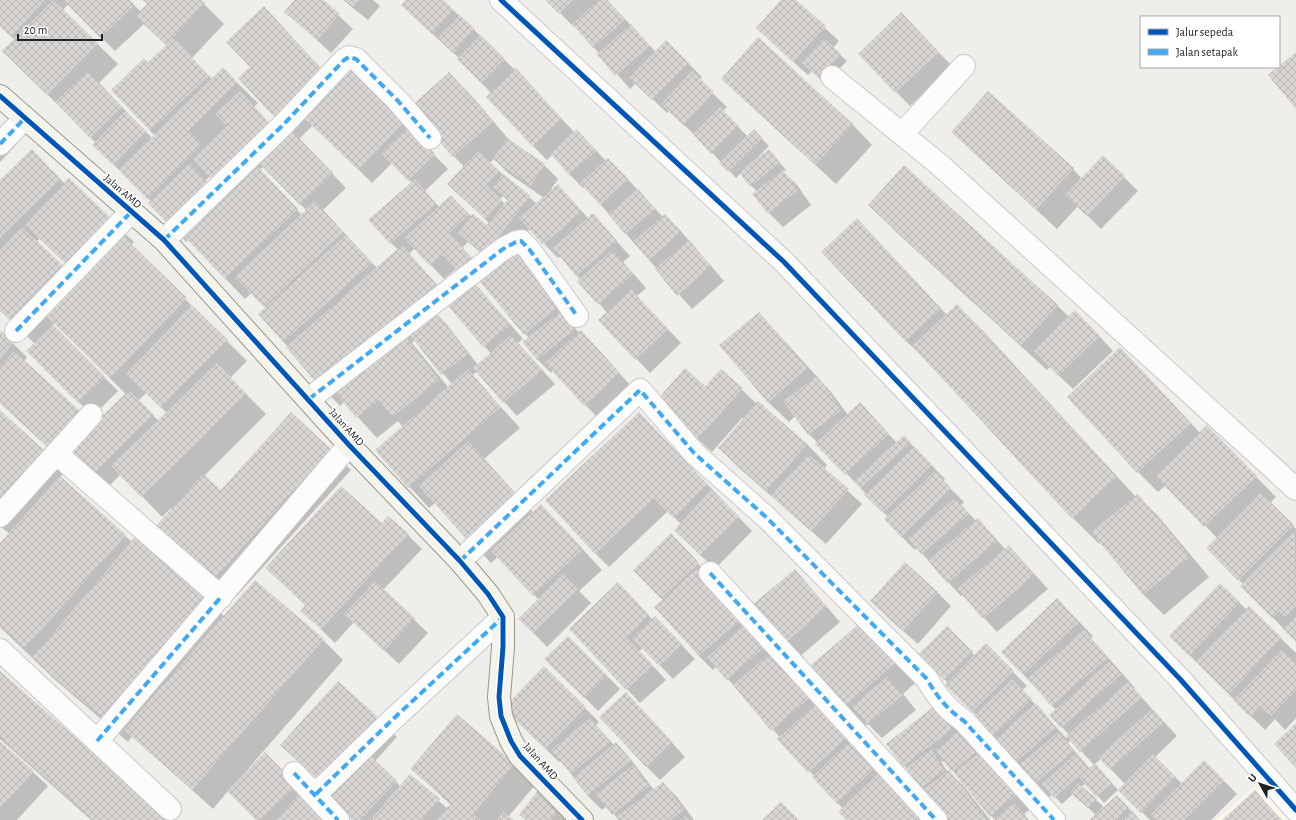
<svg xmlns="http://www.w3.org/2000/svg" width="1296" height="820" font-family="'Alegreya Sans',sans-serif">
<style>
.education{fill:#f8f7e8}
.shadow{fill:#0003;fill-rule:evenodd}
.building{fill:url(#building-cross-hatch)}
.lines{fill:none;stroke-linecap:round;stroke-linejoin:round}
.street-casing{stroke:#c9c8c7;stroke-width:24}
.secondary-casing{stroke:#999a82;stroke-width:24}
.street{stroke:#fdfcfc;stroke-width:22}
.secondary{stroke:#f4f4ed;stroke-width:22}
.quiet{stroke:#3fa9f5;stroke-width:4;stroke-dasharray:8 4;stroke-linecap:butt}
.cycleway-casing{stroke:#fff;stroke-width:8}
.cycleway{stroke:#0057b8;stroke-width:5}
.labels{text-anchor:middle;stroke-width:3.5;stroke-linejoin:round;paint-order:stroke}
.street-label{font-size:11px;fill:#222;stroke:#fff}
</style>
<defs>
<pattern id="building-cross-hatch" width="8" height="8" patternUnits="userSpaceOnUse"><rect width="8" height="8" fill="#d7d4d2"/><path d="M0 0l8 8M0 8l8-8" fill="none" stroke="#b8b6b4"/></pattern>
</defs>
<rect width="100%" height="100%" fill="#f0eeeb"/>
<path class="education" d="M1261 781 1293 820H1216Z"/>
<path class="shadow" d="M0 0H129L141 12 148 4 143 0H200L224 24 192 58 212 79 223 69 258 103 254 107 284 140 291 133 251 67 264 8 335 83 349 68 448 169 425 191 439 207 451 196 472 217 487 226 489 223 448 184 464 167 410 108 449 73 469 93 512 143 544 165 558 179 550 191 558 185 588 218 593 215 630 256 623 262 646 288 637 296 681 343 650 373 600 320 607 313 561 256 558 258 530 229 514 248 581 323 575 328 579 333 594 346 633 388 599 419 553 371 551 373 537 359 529 338 479 279 474 283 523 339 518 343 555 384 517 416 477 372 472 375 520 428 484 459 533 512 561 526 602 570 579 591 591 603 547 647 520 619 539 600 498 557 491 563 435 503 429 508 376 450 403 427 398 421 377 438 344 402 340 406 320 385 260 314 266 308 251 293 245 299 188 240 186 242 151 201 108 159 96 143 4 51 15 40 0 26ZM68 4 115 51 144 24 167 46 148 63 150 131 156 136 153 139 99 83 118 64 63 10ZM313 125 372 183 392 163 412 183 370 220 398 250 377 268 323 210 346 188 299 139ZM494 159 508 173 544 198 537 204 490 163ZM264 166 307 211 302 215 260 170ZM210 176 221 198 205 181ZM503 196 508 201 505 204 500 199ZM468 242 495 265 485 272 462 248ZM415 248 444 279 456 269 473 286 450 306 491 354 478 365 447 325 434 311 449 298 409 254ZM415 340 452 384 448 387 412 343Z
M296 0H322L353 29 331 53 286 12Z
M343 0H373L380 6 368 20Z
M405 0H441L460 16 529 84 575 133 577 130 606 161 622 173 663 217 665 215 679 229 724 281 692 309 585 187 583 188 569 174 553 154 547 160 533 146 491 93 458 59 459 58 416 19Z
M547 0H607L656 52 666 41 702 77 699 80 727 107 723 111 748 137 754 131 769 146 757 158 758 159 775 157 786 170 783 172 797 185 811 205 783 227 769 213 757 192 741 173 736 178 698 138 669 111 667 113 636 83 630 89 575 26 574 27Z
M782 0H795L839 41 833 48 847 61 825 84 812 71 808 75 771 42Z
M915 28 952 66 910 106 859 54Z
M722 79 852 124 872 145 836 184Z
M0 127 17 144 0 162Z
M952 132 1073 169 1082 179 1103 157 1138 191 1101 229 1078 206 1057 229Z
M52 170 65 184 113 222 134 242 131 245 247 361 230 378 266 414 204 476 221 492 291 414 351 470 235 598 177 546 171 508 162 517 121 474 106 489 68 466 0 403V331L27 357 24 361 93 426 126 394 54 323 52 326 118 391 93 416 27 351 35 344 0 310V181ZM40 238 77 274 66 269 37 242ZM146 393 167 413 159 421 138 401Z
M869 205 1057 305 1069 317 1089 325 1113 351 1073 389 1050 367 1047 370 895 231Z
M877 240 947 315 957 305 983 331 1136 497 1138 496 1158 516 1209 577 1164 615 1144 595 1101 542 1099 544 1073 518 928 361 907 342 822 252Z
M759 313 831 392 848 415 873 418 897 443 904 437 945 479 943 481 964 502 961 505 976 521 978 519 1005 549 1009 546 1048 589 997 632 963 595 961 596 948 582 917 548 915 550 901 536 888 517 809 434 795 416 789 422 768 402Z
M1140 369 1200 433 1227 447 1276 497 1270 503 1296 529V641L1241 586 1243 584 1207 548 1217 538 1166 485 1158 492 1138 472Z
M721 370 757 404 758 402 807 444 827 465 824 469 862 504 826 544 739 468 719 448 744 419 742 418 712 452 671 415 705 388Z
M0 412 64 472 60 477 132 542 210 602 225 617 323 640 343 660 248 769 249 770 265 754 327 820H257L228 791 213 809 132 736 128 742 53 678 0 627V545L10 534 0 526Z
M659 434 752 531 715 569 689 544 681 524 668 511 609 567 595 553Z
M382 525 408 535 422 549 383 590 428 633 399 664 354 622 335 643 302 611 306 606 266 568Z
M685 549 893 778 847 820 843 809 740 692 716 667 713 670 699 656 656 607 663 600 634 570Z
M795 570 840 622 798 658 784 644Z
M1220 585 1247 610 1249 608 1296 653V718L1285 730 1275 719 1265 730 1184 650Z
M937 592 951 606 918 644 885 615Z
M632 598 653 620 669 632 695 659 673 679 643 648 639 651 666 680 640 703 570 629Z
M1057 599 1093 636 1091 638 1135 688 1134 689 1177 736 1155 757 1182 784 1204 761 1237 794 1211 820H1150L1120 790 1125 784 1101 759 1095 764 1118 790 1104 803 1086 783 1081 787 1103 806 1100 811 1124 803 1139 820H1090L1096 815 1073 794 1062 804 1052 794 1047 799 994 741 976 715 946 685 948 683 920 654 947 628 975 656 986 645 1027 686 1022 690 1066 738 1069 735 1062 727 1056 710 1023 674ZM1071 740 1094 765 1090 769 1068 743Z
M568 637 620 689 598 711 546 659Z
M881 643 915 683 903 694 916 710 882 738 868 724 864 727 844 707Z
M0 672 167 820H91L0 739Z
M338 682 397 737 375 761 400 786 410 775 448 809 451 805 412 769 514 765 535 785 508 817 512 820H353Z
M937 706 1032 808 1024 814 1029 820H995L944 760 941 762 948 772 963 785 990 820H947L888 745Z
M640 707 685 757 660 780 646 766Z
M505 708H585L599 722 596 725 614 745 616 743 629 757 654 790 663 783 677 797 694 820H619L607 806 602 810 588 796 561 761 559 762Z
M2 743 48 786 17 820H0V745Z
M538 791 572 820H526L520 814Z
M1255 792 1282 820H1223Z"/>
<path class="building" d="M0 0H45L11 37 0 26Z
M53 0 98 43 47 95 2 51Z
M63 0H130L135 5 100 38Z
M143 0H201L205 3 166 45 135 16 147 4Z
M294 0H324L340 14 317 40 284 12Z
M345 0H360L354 7Z
M406 0H443L454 10 432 34 401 5Z
M545 0H573L559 14Z
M599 0H608L625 20 593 48 572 24Z
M781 0H796L826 26 793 62 756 28Z
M264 6 326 74 277 120 238 78 250 67 226 42Z
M901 12 939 52 895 93 858 54Z
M460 15 475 29 453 53 438 38Z
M631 24 650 46 615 76 597 54Z
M481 35 505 59 481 83 457 59Z
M758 37 853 124 815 165 721 79Z
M174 38 209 76 150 131 111 90 144 58 148 62Z
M824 38 841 54 818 78 801 62Z
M666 40 689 63 652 100 629 78Z
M1296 52V109L1268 75Z
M223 67 238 83 189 131 202 144 147 199 119 170Z
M349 67 405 121 358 170 305 119 323 100 320 97Z
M516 68 562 119 533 147 486 97Z
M88 71 122 107 90 138 55 102Z
M692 71 714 92 683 125 661 104Z
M449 72 493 122 453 157 409 108Z
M240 91 275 129 216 184 193 159 227 126 215 114Z
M988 91 1074 168 1036 210 951 132Z
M720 107 739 126 711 154 693 134Z
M125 111 146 131 113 165 92 145Z
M408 127 435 154 408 181 381 153Z
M577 129 596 151 569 175 550 153Z
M754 129 762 138 728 172 719 163Z
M292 131 333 173 300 205 259 163Z
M507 138 545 164 531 186 493 159Z
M32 149 60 179 0 238V180Z
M769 149 780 162 750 187 739 172Z
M478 151 499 171 486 185 502 200 485 219 447 184Z
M1103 155 1125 176 1087 216 1065 195Z
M608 158 628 179 600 205 580 183Z
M189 163 213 188 172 228 148 203Z
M255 164 298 209 225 279 182 234Z
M904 165 1058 305 1021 345 868 205Z
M783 170 798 190 768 214 752 194Z
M503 174 531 196 484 254 458 233 473 214 487 225 508 199 493 187Z
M69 178 114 221 70 268 25 225Z
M415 179 436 204 390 244 368 220Z
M558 184 582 212 543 245 519 218Z
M638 189 655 209 625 234 608 214Z
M451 195 469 215 449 233 472 258 458 272 443 255 430 266 404 238Z
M315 201 343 232 264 307 235 277Z
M593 213 617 241 576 276 553 248Z
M665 214 681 232 649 260 633 242Z
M857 218 941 309 906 342 821 252Z
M22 227 67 269 14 324 0 311V250Z
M118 231 187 298 110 378 41 311Z
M346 235 372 263 283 342 258 314Z
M689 240 711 266 677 296 655 269Z
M402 245 436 284 319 386 286 347Z
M514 247 562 303 524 335 477 278Z
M612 250 633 274 598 305 577 281Z
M475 283 510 325 483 347 448 306Z
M631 289 668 329 635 360 598 320Z
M957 304 1117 477 1072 519 912 346Z
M192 305 228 340 161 408 126 374Z
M434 309 468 354 441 375 407 331Z
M1075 310 1100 336 1058 376 1033 350Z
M560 312 574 330 537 360 522 342Z
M759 312 807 368 768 403 719 345Z
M53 325 105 377 78 403 26 351Z
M0 330 14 342 0 359Z
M581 330 620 373 584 406 545 363Z
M401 331 439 380 392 417 379 400 356 418 331 387Z
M511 335 542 370 503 403 473 368Z
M1120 347 1191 423 1137 473 1067 397Z
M14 351 80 411 47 446 0 403V367Z
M217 363 247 394 141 497 111 466Z
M685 368 705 386 721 369 743 388 698 439 656 401Z
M468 369 501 407 408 488 375 450Z
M817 376 842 410 808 435 783 401Z
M129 390 154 415 92 476 67 450Z
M758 401 807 444 767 491 718 448Z
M860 402 889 434 845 475 815 444Z
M0 410 45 451 0 500Z
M291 412 331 449 214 579 156 526 203 474 221 490Z
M639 412 708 485 673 518 654 498 595 554 545 500Z
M1207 425 1257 476 1204 527 1155 476Z
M904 435 911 443 860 488 853 481Z
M468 441 520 498 470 543 419 486Z
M914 446 932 465 883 513 864 495Z
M808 454 849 489 811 531 771 496Z
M935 471 951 488 901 537 884 519Z
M60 476 126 535 25 648 0 626V543Z
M341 486 382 523 388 516 409 534 321 629 300 611 306 605 265 568Z
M711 490 739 516 701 556 674 530Z
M1261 493 1294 525 1238 581 1206 548Z
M1138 494 1190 557 1143 595 1091 532Z
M955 498 969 514 921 554 908 538Z
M541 504 583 549 533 596 491 551Z
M978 518 997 541 947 583 928 561Z
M1295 531 1296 606 1285 617 1279 611 1272 618 1240 586Z
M671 533 699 563 661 599 633 570Z
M135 537 211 601 107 722 32 658Z
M1009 545 1034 575 983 619 957 589Z
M905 562 938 592 903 631 870 601Z
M697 569 742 618 699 656 654 607Z
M795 569 827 607 783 645 751 606Z
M563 574 578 589 533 633 518 619Z
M255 580 324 639 192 790 124 730Z
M375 581 415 618 384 651 344 614Z
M618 582 649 615 626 637 653 665 626 690 569 629Z
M1220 583 1240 602 1189 656 1169 636Z
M1057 598 1079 622 1023 675 1001 652Z
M1249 606 1282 638 1229 694 1196 662Z
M655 616 682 644 659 666 632 638Z
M1296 616V642L1283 629Z
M861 622 896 662 844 708 809 667Z
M745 624 765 647 727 680 707 657Z
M947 626 973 652 944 680 919 654Z
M1084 630 1108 658 1051 706 1028 678Z
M568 636 607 675 584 698 544 659Z
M986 643 1014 671 972 712 945 685Z
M774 650 812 696 771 731 733 685Z
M1282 650 1296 663V690L1271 716 1260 706 1250 717 1233 700Z
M1110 661 1122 674 1061 728 1049 715Z
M544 666 586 707 545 749 503 708Z
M0 671 169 820H93L0 737Z
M887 677 903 695 867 725 852 706Z
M1012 679 1032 699 991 738 972 718Z
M338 681 377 716 318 780 280 745Z
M1128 682 1142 697 1080 752 1066 736Z
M626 692 672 742 646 767 599 717Z
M820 700 851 733 808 773 777 739Z
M1036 703 1056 727 1014 764 993 741Z
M937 704 955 727 903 767 886 744Z
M1152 709 1164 722 1110 770 1098 757Z
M457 714 515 764 473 814 480 820H437L451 803 410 769Z
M590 718 610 742 571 774 551 750Z
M1296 723V768L1274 744Z
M963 727 981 748 952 772 935 751Z
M1058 732 1074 751 1033 785 1017 767Z
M854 737 879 764 837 804 812 777Z
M1 742 34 771 0 809V743Z
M616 742 631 760 588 796 573 778Z
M931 749 945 770 921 788 906 768Z
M983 750 1018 793 990 817 954 773Z
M265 752 297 785 261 820H256L227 791Z
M367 752 397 781 360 820H352L326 795Z
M1076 753 1088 768 1054 798 1042 784Z
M1153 754 1176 777 1141 813 1118 790Z
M1204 760 1224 780 1184 820H1157L1151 814Z
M1095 763 1112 783 1096 797 1079 777Z
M633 765 649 786 612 815 596 794Z
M949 770 987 819 985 820H946L923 790Z
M881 771 927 820H846L838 812Z
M410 774 440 799 422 820H370Z
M663 782 684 810 671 820H618L616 817Z
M1078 783 1097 799 1088 808 1070 793Z
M538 790 561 807 551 820H526L519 815Z
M1255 790 1281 820H1222Z
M299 794 329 820H276Z
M1117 795 1129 808 1115 820H1089Z
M781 802 799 820H762Z
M1013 802 1029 820H994Z
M1132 811 1140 820H1122Z
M503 812 514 820H497Z
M686 816 689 820H680Z"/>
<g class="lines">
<g class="street-casing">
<path id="street" d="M501 0 784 262 1180 679 1296 810
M832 77 941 166 1296 489
M902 134 964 66
M0 144 25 118
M164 240 284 124 344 60 349 57 356 59 398 101 430 138
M16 331 131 212
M309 399 503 249 516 242 521 241 529 249 577 316
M57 454 221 597
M0 516 91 415
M460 561 640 390 694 453 767 518 927 679C937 697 947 709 964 721L1054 820
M710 573 936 820
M0 650 170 809
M97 741 349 445
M294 773 338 820
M316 794 391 721 503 617"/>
</g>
<g class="secondary-casing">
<path id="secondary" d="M0 96 164 240 349 445 460 561 488 594 503 617V647L499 697 501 716 511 741 520 756 582 820"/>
</g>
<use href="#street" class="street"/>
<use href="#secondary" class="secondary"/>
<path class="quiet" d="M0 144 25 118
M164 240 284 124 344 60 349 57 356 59 398 101 430 138
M16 331 131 212
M309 399 503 249 516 242 521 241 529 249 577 316
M460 561 640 390 694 453 767 518 927 679C937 697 947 709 964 721L1054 820
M710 573 936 820
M97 741 221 597
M294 773 338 820
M316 794 391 721 503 617"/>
<g class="cycleway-casing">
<path id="cycleway" d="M501 0 784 262 1180 679 1296 810
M0 96 164 240 349 445 460 561 488 594 503 617V647L499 697 501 716 511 741 520 756 582 820"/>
</g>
<use href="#cycleway" class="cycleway"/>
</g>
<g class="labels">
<g class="street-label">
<text transform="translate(123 191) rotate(41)" y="4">Jalan AMD</text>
<text transform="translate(347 427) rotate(48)" y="4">Jalan AMD</text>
<text transform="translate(541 761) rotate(48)" y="4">Jalan AMD</text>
</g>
</g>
<rect x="1140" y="16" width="140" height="52" fill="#ffffff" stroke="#a7a7a7"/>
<rect x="1148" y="29" width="20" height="6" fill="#0057b8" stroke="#a7a7a7"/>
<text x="1176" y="36" font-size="12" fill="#222222">Jalur sepeda</text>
<rect x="1148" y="49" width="20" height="6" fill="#3fa9f5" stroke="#a7a7a7"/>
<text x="1176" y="56" font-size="12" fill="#222222">Jalan setapak</text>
<g transform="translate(1260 784) rotate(309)" stroke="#ffffff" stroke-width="3" paint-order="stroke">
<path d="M0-3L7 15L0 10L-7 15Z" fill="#222222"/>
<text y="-6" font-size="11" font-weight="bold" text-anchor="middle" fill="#222222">U</text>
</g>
<path d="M18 34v6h84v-6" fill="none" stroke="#222222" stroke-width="2"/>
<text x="24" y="34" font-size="12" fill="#222222" stroke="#ffffff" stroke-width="3" paint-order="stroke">20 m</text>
</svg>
